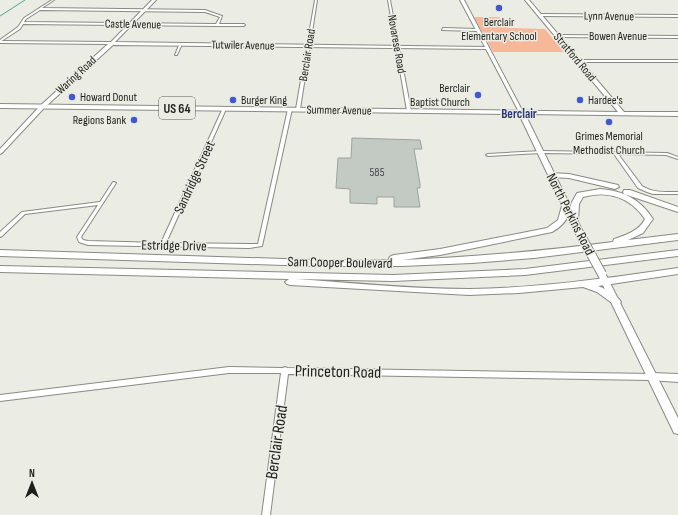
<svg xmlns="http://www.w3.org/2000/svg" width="678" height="515" font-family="'Sofia Sans Condensed',sans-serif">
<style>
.green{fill:#f7b89a}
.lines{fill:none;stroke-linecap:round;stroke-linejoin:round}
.stream{stroke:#50a790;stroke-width:1}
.building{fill:#c3c9c3;stroke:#9da29c}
.street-casing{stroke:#898a83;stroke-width:2}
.secondary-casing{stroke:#898a83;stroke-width:2}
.primary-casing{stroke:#898a83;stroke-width:2}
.highway-casing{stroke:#898a83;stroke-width:2}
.street{fill:#fff;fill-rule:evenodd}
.secondary{fill:#fff;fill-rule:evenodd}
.primary{fill:#fff;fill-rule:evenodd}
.highway{fill:#fff;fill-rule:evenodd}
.primary-bridge-casing{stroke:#898a83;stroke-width:10;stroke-linecap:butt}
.primary-bridge{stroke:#fff;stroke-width:8}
.poi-dot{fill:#405acd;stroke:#ebece4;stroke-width:1.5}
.labels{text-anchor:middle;stroke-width:3;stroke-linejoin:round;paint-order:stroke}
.far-street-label{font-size:12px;fill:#1f1f1c;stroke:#ebece4}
.far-poi-label{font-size:12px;fill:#1f1f1c;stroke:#ebece4;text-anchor:start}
.number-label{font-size:12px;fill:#484a46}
.shield{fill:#ebece4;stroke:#5c5c58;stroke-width:1}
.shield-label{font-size:13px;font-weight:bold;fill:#1f1f1c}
.far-neighbourhood-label{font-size:13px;font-weight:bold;fill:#293871;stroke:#ebece4}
.street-label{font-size:14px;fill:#1f1f1c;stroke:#ebece4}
.near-street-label{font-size:17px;fill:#1f1f1c;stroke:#ebece4}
</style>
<rect width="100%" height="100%" fill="#ebece4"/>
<path class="green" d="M474 17H499L505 27 512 28 545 29 564 52H493Z"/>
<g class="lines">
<path class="stream" d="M0 16 25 0"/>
</g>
<path class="building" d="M352 138 420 140 422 149H414L420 184V188H417L420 207H394V197H377V204L350 203V189L336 188 338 158H351Z"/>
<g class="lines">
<g class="street-casing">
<path id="street" d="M52 0H54L42 8 205 10 222 16 219 24H244L245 25 244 26H217L23 24 20 29 0 42V40L18 27 24 18ZM40 10 205 12 220 17 216 24 24 22 26 19Z
M315 0H317L300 109 298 110 296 109Z
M388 0H390L411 111 409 112 407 111Z
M540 14 678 15V17L539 16Z
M443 28 477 29 478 30 477 31 442 30Z
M557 35 678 36V38L556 37V36Z
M180 43 182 44 177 55H175Z
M578 60H678V62H577V60Z
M223 108 226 109 166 243 249 244H258L288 109 290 108 292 109 262 246 249 248 88 245 79 242 77 237 98 205 25 214 2 236 0 237V232L22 212 100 202 113 182H114L116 183 81 237 83 240 88 241 161 243Z
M541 151 667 153 678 157V159L666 155 618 154 642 186C653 193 665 192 678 192V194H653L647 192 638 188 614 154 541 153 488 156 486 155 488 154Z
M229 367 283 368 285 367 287 368 652 374 654 375 655 377 654 379 652 380 288 374 270 515H262L281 373H229L0 401V395Z"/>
</g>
<g class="secondary-casing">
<path id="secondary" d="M152 0H156L115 42 485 47 460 0H464L523 112 521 113 519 112 486 49 113 45 44 108 2 153 0 154V149L40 106 108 44 0 43V41L111 42Z
M652 373 678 374V382L649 380 648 377 649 374Z"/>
</g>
<g class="primary-casing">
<path id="primary" d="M525 0H529L624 112H678V116L525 114 585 236 581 238 577 236 519 114 0 108V104L618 112Z
M602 272 606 275 678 418V434L674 433 598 275Z"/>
</g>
<g class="highway-casing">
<path id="highway" d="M549 173 569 174 618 185 619 187 615 189 569 178 552 177H549Z
M600 189C624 191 640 199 653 219L643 233 628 240 678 234V240L534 258 472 263 402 266H315L0 256V250L315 260H391L389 258 391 256 394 255 440 249 547 228 558 220 563 202H569C573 215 563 226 552 232L440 255 402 260C474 257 543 251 613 242L614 239C626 235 639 231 645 219 630 197 608 190 583 197L579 204 578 221 574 224 571 223 570 221 571 204 577 193Z
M624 190H630L678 207V212L624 194 623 192Z
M678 250V256L525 275 393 281 296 279C353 283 412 289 469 289 539 288 609 278 678 268V274L598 286 603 288 619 299 621 302 619 305 616 306 597 292 583 287 519 293 469 295 290 285 287 284 285 282 289 279 0 272V266L393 275 525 269Z"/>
</g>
<use href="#street" class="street"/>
<use href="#secondary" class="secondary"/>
<use href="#primary" class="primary"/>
<use href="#highway" class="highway"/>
<g class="primary-bridge-casing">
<path id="primary-bridge" d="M581 236 602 274"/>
</g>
<use href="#primary-bridge" class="primary-bridge"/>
</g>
<g class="poi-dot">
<circle cx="499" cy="8" r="4"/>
<circle cx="478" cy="95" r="4"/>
<circle cx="72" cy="97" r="4"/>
<circle cx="233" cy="100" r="4"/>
<circle cx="580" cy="100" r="4"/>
<circle cx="134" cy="120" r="4"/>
<circle cx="609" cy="122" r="4"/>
</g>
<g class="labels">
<g class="far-street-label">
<text transform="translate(609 16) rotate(1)" y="4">Lynn Avenue</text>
<text transform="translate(133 24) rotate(1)" y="4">Castle Avenue</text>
<text x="618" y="40">Bowen Avenue</text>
<text transform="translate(397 44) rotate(80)" y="4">Novarese Road</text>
<text transform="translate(243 45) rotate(1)" y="4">Tutwiler Avenue</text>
<text transform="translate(307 55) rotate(-81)" y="4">Berclair Road</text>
<text transform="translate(575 57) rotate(50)" y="4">Stratford Road</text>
<text transform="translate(76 75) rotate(-43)" y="4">Waring Road</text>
<text transform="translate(339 110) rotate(1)" y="4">Summer Avenue</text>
</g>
<g class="far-poi-label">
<text x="499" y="26" text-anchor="middle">Berclair<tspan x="499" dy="14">Elementary School</tspan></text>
<text x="470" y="92" text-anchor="end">Berclair<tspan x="470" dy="14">Baptist Church</tspan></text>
<text x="80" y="101">Howard Donut</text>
<text x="241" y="104">Burger King</text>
<text x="588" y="104">Hardee's</text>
<text x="126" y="124" text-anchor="end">Regions Bank</text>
<text x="609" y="140" text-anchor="middle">Grimes Memorial<tspan x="609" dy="14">Methodist Church</tspan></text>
</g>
<g class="number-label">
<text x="377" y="176">585</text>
</g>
<rect class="shield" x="159" y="97" width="36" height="22" rx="3"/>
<g class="shield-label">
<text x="177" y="113">US 64</text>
</g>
<g class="far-neighbourhood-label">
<text x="519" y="118">Berclair</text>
</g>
<g class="street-label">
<text transform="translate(194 177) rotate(-65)" y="5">Sandridge Street</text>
<text transform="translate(571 214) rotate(63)" y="5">North Perkins Road</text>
<text transform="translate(174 245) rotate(1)" y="5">Estridge Drive</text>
<text transform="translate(340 262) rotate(1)" y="5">Sam Cooper Boulevard</text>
</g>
<g class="near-street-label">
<text transform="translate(338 371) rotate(1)" y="6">Princeton Road</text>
<text transform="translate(276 442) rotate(-82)" y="6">Berclair Road</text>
</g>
</g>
<g transform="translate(32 483)" stroke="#ebece4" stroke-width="3" paint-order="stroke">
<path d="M0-3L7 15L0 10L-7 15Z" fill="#1f1f1c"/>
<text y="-6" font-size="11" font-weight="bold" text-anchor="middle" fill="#1f1f1c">N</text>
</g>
</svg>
